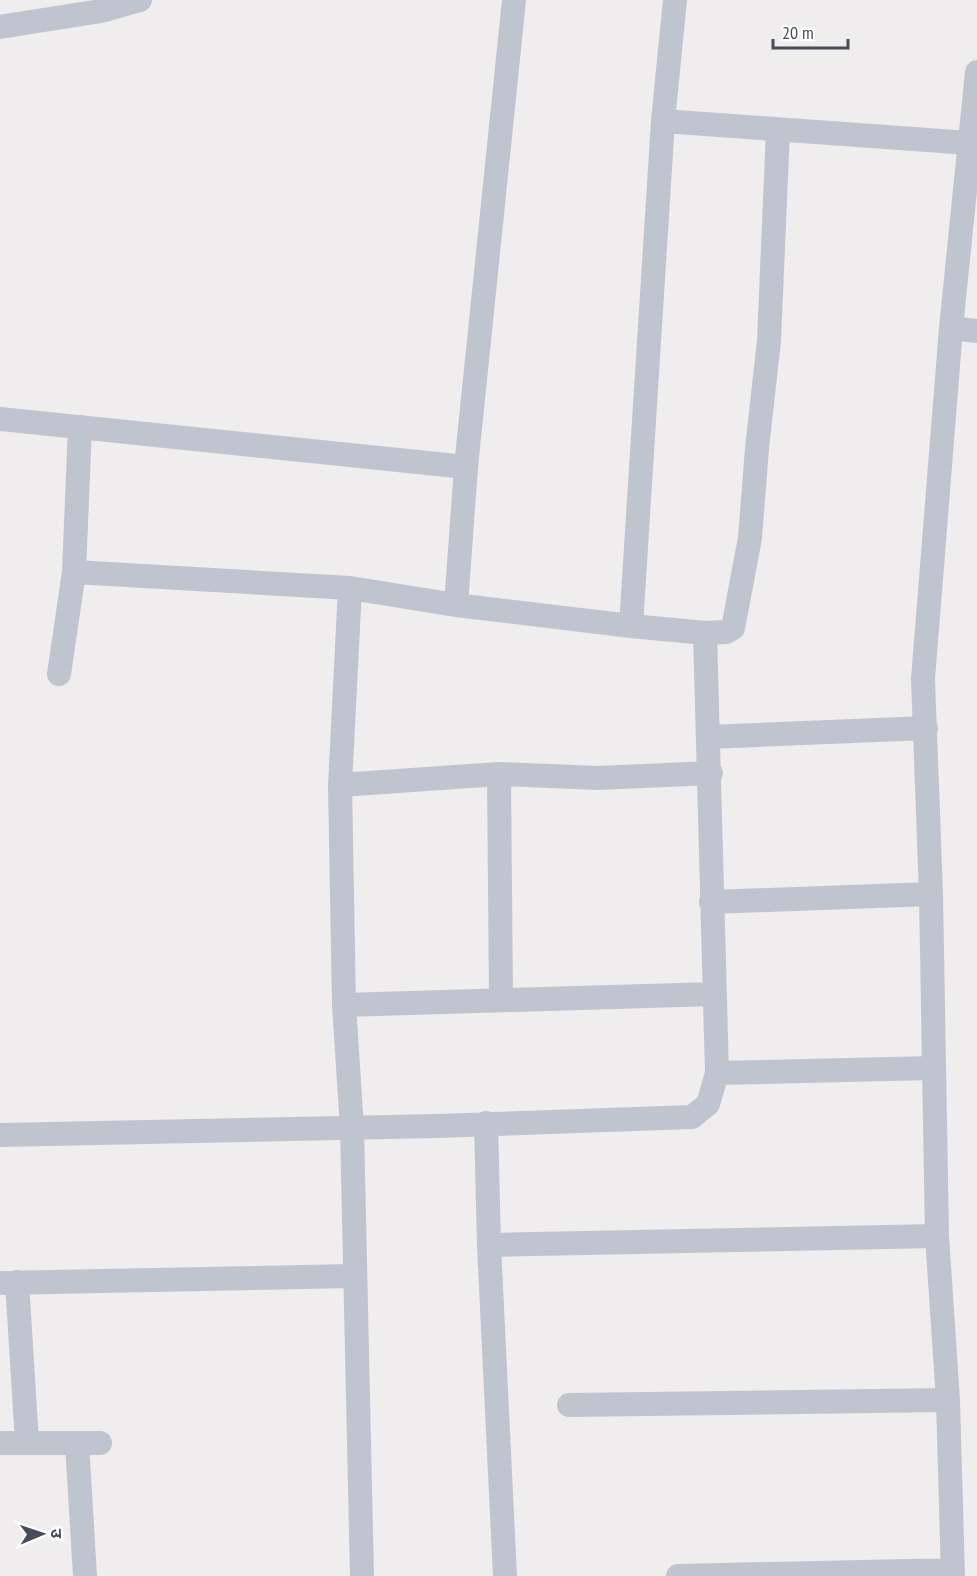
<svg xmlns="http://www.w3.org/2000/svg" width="977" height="1576" font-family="'PT Sans Narrow','Noto Sans Devanagari',sans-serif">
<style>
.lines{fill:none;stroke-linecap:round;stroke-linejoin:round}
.street{stroke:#bfc5ce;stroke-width:24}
</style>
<rect width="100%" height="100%" fill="#efeded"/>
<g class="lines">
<path class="street" d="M0 27 101 11 140 0
M663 121 969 143
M951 328 977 331
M0 419 466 467
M74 572 350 588 456 605 631 626 705 633 726 632 733 628 750 538 757 448 769 341 778 130
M350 588 340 785 344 1005 352 1128 362 1576
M456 605 466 467 514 0
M631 626 663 121 675 0
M59 674 74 572 80 427
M709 737 926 728
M499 774 501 1000
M340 785 499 774 598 778 711 773
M711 902 931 894
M344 1005 714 994
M717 1073 932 1068
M486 1123 489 1245 505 1576
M0 1135 437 1126 692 1117 708 1104 717 1073 705 633
M489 1245 937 1236
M17 1282 27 1442
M0 1283 354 1276
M569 1405 948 1400
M0 1443H100
M77 1443 85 1576
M678 1576 953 1570
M953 1576 948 1400 937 1236 931 894 923 679 951 328 977 72"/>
</g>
<g transform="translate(42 1534) rotate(88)" stroke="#ffffff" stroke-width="4.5" paint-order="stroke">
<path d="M0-4.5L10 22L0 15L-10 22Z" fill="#474d58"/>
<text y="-9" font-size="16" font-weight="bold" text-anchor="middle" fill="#474d58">उ</text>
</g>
<path d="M773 39v9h75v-9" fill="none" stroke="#474d58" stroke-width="3"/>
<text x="782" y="39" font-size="18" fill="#474d58" stroke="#ffffff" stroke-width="4.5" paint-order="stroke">20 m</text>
</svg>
